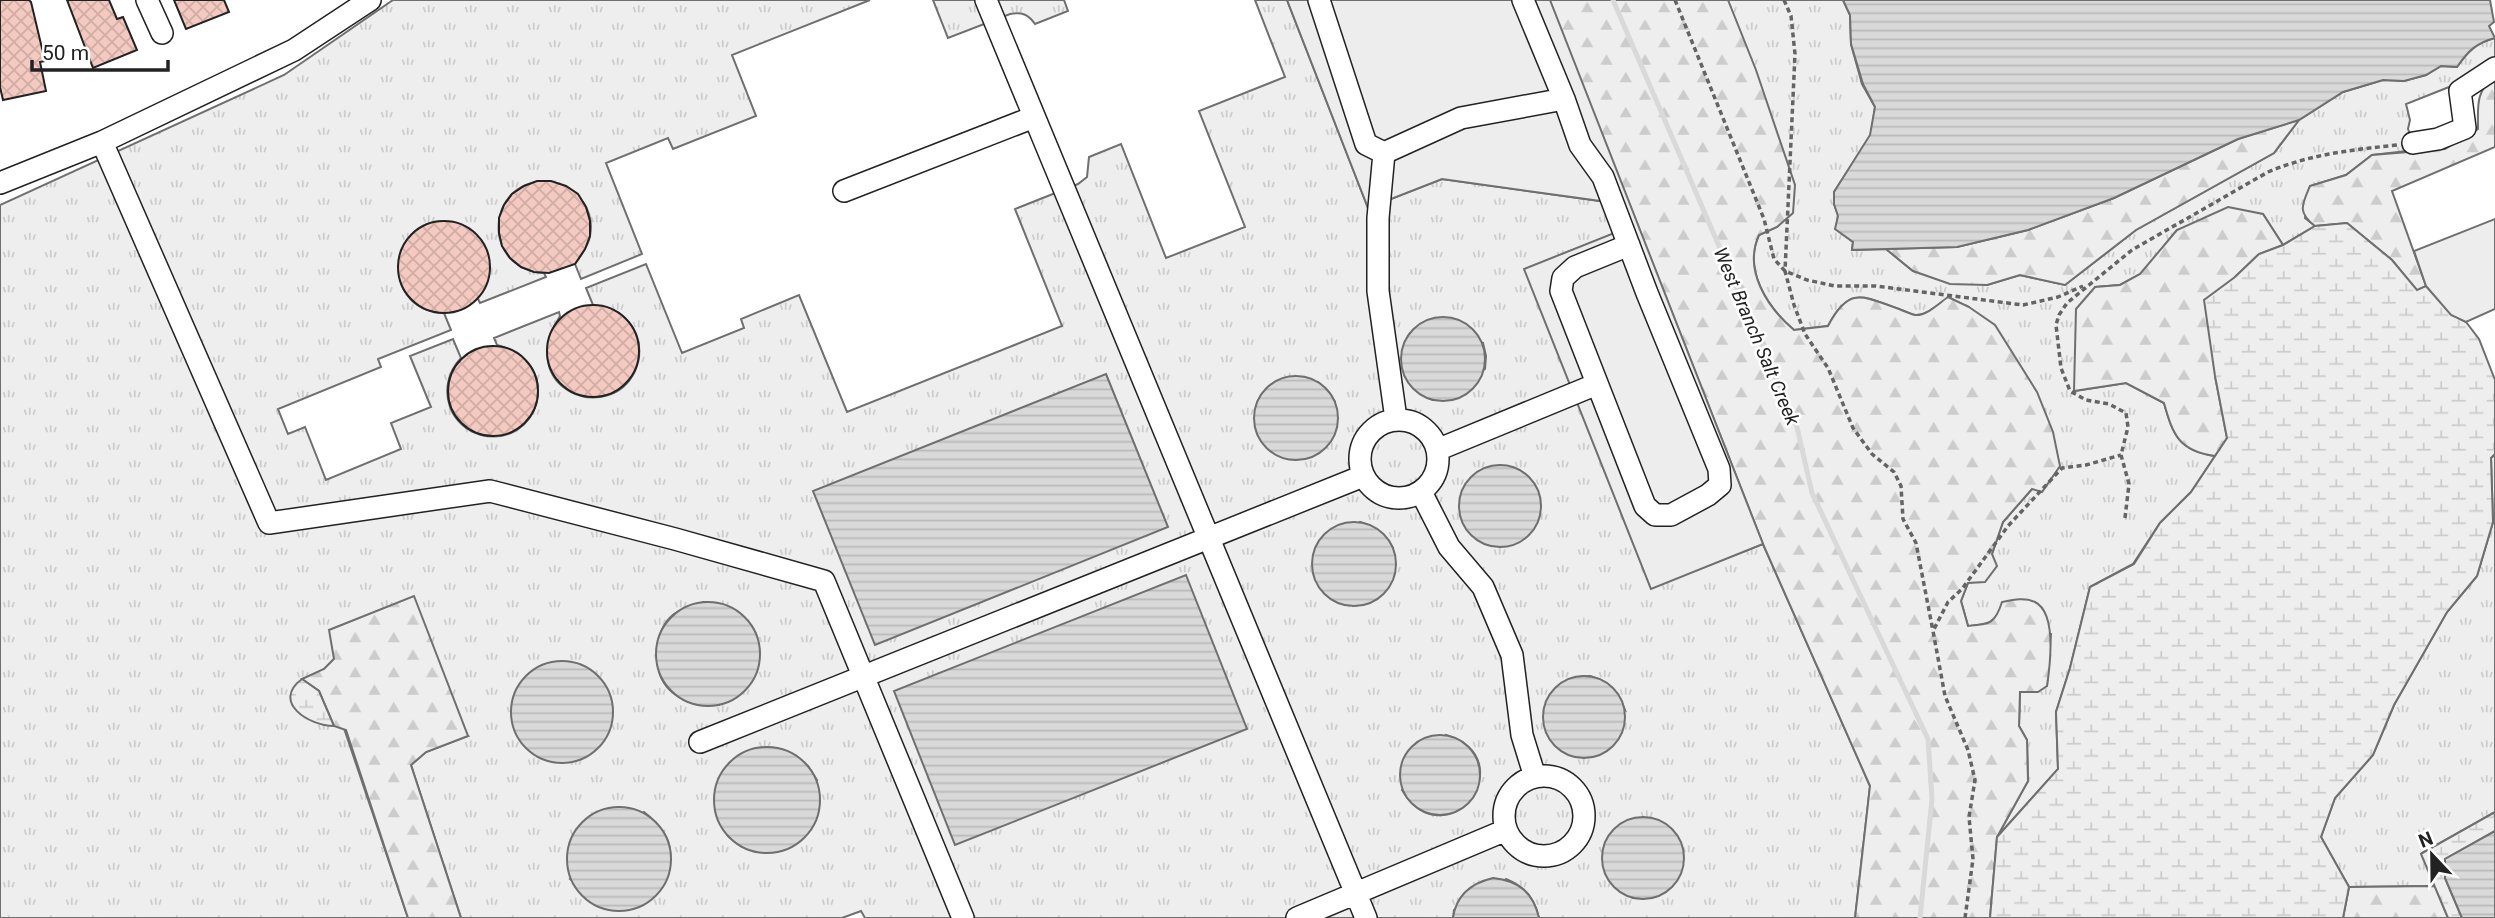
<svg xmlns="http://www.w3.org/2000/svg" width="2495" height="918" font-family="Roboto,sans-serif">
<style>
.grass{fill:url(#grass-tufts);stroke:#6f6f6f;stroke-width:2;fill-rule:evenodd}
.forest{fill:url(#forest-firs);stroke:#6f6f6f;stroke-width:2}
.wetland{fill:url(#wetland-marsh);stroke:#6f6f6f;stroke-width:2}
.parking{fill:#ededed;stroke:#6f6f6f;stroke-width:2}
.water{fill:url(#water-rules);stroke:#6f6f6f;stroke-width:2}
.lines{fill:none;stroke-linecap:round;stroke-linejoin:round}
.stream{stroke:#d9d9d9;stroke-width:5}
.building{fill:url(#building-cross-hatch);stroke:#222;stroke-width:2}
.minor-casing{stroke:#222;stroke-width:24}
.path{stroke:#646464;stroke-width:3.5;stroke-dasharray:5 3.5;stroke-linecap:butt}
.minor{stroke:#fff;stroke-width:21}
.labels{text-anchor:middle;stroke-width:5;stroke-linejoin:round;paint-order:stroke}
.water-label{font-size:19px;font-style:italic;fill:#222;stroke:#fff}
</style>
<defs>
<pattern id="grass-tufts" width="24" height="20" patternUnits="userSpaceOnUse" patternTransform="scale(1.75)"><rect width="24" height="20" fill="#eee"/><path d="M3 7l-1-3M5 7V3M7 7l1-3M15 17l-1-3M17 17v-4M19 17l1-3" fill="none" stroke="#ccc"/></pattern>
<pattern id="forest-firs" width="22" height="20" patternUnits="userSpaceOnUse" patternTransform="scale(1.75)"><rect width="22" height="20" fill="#eee"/><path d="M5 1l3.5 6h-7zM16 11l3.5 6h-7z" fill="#ccc"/></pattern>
<pattern id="wetland-marsh" width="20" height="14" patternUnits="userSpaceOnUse" patternTransform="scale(1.75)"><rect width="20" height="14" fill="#eee"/><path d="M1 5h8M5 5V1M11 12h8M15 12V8" fill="none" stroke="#ccc"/></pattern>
<pattern id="water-rules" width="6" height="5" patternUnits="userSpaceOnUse" patternTransform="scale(1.75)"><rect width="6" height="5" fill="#d9d9d9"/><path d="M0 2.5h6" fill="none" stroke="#bababa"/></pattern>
<pattern id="building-cross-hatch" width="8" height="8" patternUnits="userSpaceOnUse" patternTransform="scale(1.75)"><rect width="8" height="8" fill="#f3c9c0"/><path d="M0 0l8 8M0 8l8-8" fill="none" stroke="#d0aca5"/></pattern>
</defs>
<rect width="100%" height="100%" fill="#fff"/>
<path class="grass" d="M393 0H870L732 55 756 116 673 149 668 138 606 163 642 254 581 279 575 264C581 256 588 246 590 236 600 184 523 159 502 209 498 220 497 233 502 245 509 263 526 272 544 273L546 277 480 303 477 297C489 286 492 268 487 252 482 238 470 228 456 224 393 204 373 310 444 313L451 330 378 359 381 367 278 409 288 434 305 427 326 480 401 449 391 423 431 407 410 356 453 339 461 358C448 372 444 390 450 407 455 421 467 431 481 435 539 449 566 363 497 345L494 338 559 312 560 316C513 389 609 426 635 371 640 359 641 346 636 334 629 316 612 307 593 305L586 288 646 264 682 353 744 328 741 319 799 295 847 412 1062 326 1015 209 1078 184 1087 177 1089 157 1121 144 1166 258 1245 227 1199 111 1285 77 1255 0H1287L1368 208 1442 179 1607 202 1618 232 1525 269 1651 588 1763 544 1870 786 1855 918H1539C1534 898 1525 887 1506 879L1454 910 1453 918H865L861 911 842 918H461L411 765 426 752 468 736 334 659 324 669 408 918H0V205L284 75ZM1410 333 1483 343 1486 356 1485 369 1433 400C1402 388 1395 362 1410 333ZM1318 382 1328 391 1335 402 1318 453C1268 473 1235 425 1269 386ZM1360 522C1376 527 1384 533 1393 548L1344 604C1330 599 1323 592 1315 579ZM704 602C729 604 744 613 756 634L719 705C695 706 669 699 660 675 658 669 658 660 658 653 657 639 662 623 674 614 682 609 695 606 704 602ZM1590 676C1609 682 1618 691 1625 710L1577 677ZM1446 735C1526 760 1446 862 1402 790ZM795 755 808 766 817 780 742 847 728 836 718 820ZM644 812C717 870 620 918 570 879ZM1673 831C1695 866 1676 902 1633 898Z
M933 0H1064L1068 11 1035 24C1028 14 1022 12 1010 14L948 38Z
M1726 0H1843L1850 15 1851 44 1862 84 1875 107 1871 135 1834 192V204L1838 215 1836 229 1853 242 1852 250 1886 249 1913 271 1987 285 2020 275 2065 285 2136 230 2274 153 2299 120 2343 92 2383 80 2404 81 2426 75 2441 66 2457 67C2468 51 2476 43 2495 38V59L2449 87 2406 104 2410 120 2408 129 2416 150 2372 155 2346 175 2310 186 2305 218 2315 226 2283 245 2263 214 2177 230 2141 274 2120 285 2095 287 2074 391 2126 383 2164 403C2173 435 2179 451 2215 456L2191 492 2160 523 2133 564 2090 587 2070 668 2056 712 2058 769 1997 837 2028 781 2027 740 2019 726 2020 691 2047 686 2051 634 1998 615 1988 624 1968 626 1961 601 1968 583 1992 554 2003 522 2032 489 1969 307 1949 298C1939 303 1927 316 1915 315 1910 314 1904 311 1899 309 1863 296 1849 286 1828 326L1794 330C1767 307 1743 270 1759 235L1777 227Z
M2495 454V812L2422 853 2435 886 2349 887 2321 837 2335 798 2373 755 2394 705 2447 612 2477 576 2493 522 2491 458Z"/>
<path class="forest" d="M1549 0H1728L1756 70 1795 185 1793 213 1777 227 1759 235C1743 270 1767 307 1794 330L1828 326C1849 286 1862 296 1899 309 1904 311 1910 314 1915 315 1927 316 1939 303 1948 297L1969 307 1995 325 2037 392 2053 432 2060 466 2042 492 2032 489 2003 522 1992 554 1997 566 1985 582 1968 583 1961 601 1968 626C1990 624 1995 624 2002 602 2012 600 2025 597 2035 602 2057 613 2050 666 2047 686L2038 692H2020L2019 726 2027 740 2028 781 1997 837 1990 918H1855L1870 786 1763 544Z
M2495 77V147L2392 191 2426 286 2417 291 2392 260 2347 223 2315 226C2297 212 2302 205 2310 186L2346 175 2372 155 2445 149 2478 129C2478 108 2475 90 2495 77Z
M2299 120 2274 153 2136 230 2065 285 2020 275 1987 285 1950 284 1913 271 1886 249 1957 247 2028 230 2114 198 2238 139Z
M2228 207 2263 214 2283 245 2259 254 2235 277 2215 376 2227 438 2215 456C2179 451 2173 435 2164 403L2126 383 2074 391 2076 309 2095 287 2120 285 2140 274 2177 230Z
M414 596 468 736 426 752 411 765 461 918H408L346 730 334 726 319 691 302 679 324 669 334 659 329 630Z
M2435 886 2448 918H2343L2349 887Z"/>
<path class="wetland" d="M2347 223 2392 260 2417 290 2426 286 2451 314 2466 322 2479 339 2495 380V454L2491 458 2493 522 2477 576 2447 612 2394 705 2373 755 2335 798 2321 837 2349 887 2343 918H1990L1997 837 2058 769 2056 712 2070 668 2090 587 2134 564 2160 523 2191 492 2227 438 2215 376 2204 300 2235 277 2259 254 2283 245 2315 226Z
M302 679 319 691 334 726C309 726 271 702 302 679Z
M2495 812V831L2445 859V878L2462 918H2448L2421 854Z"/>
<path class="parking" d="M1287 0H1550L1763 544 1651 589 1524 269 1617 232 1607 202 1442 179 1368 208Z
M2495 219V309L2466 322 2451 315 2426 286 2414 251Z"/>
<path class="water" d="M1843 0H2490L2494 22 2489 26 2495 38C2476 43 2468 51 2457 67L2441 66 2426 75 2404 81 2383 80 2343 92 2299 120 2238 139 2114 198 2028 230 1957 247 1852 250 1853 242 1835 229 1838 216 1834 204V192L1870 135 1875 107 1863 84 1851 44 1850 15Z
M1401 359a42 42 0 1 1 84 0a42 42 0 1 1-84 0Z
M1106 374 1168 527 875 645 813 491Z
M1254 418a42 42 0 1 1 84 0a42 42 0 1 1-84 0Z
M1459 506a41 41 0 1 1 82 0a41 41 0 1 1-82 0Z
M1312 564a42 42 0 1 1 84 0a42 42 0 1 1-84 0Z
M1186 575 1247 729 955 845 894 691Z
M656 654a52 52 0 1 1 104 0a52 52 0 1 1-104 0Z
M511 712a51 51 0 1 1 102 0a51 51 0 1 1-102 0Z
M1543 717a41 41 0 1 1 82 0a41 41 0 1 1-82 0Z
M1400 775a40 40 0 1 1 80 0a40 40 0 1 1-80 0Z
M714 800a53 53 0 1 1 106 0a53 53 0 1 1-106 0Z
M567 859a52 52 0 1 1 104 0a52 52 0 1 1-104 0Z
M1602 858a41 41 0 1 1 82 0a41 41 0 1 1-82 0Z
M2495 831V918H2462L2445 878V859Z
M1493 878C1519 881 1533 892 1539 918H1453C1456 895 1472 883 1493 878Z"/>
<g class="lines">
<path class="stream" d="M1613 0 1797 427 1812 493 1928 739 1932 799 1920 918"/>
</g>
<path class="building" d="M0 0H29L31 2 45 61 40 62 46 91 3 100 0 87Z
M67 0H109L117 19 123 17 137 50 93 68Z
M174 0H224L229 12 186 29Z
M537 181H551L566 186 578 194 586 207 590 221V236L585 249 575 264 549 273 534 272 521 267 510 258 502 246 499 233V218L504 205 512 194 524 186Z
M398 267a46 46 0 1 1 92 0a46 46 0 1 1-92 0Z
M547 351a46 46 0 1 1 92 0a46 46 0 1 1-92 0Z
M448 391a45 45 0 1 1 90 0a45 45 0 1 1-90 0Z"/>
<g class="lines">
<g class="minor-casing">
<path id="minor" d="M147 0 162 33
M986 0 1366 918
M1319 0 1366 144 1384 153
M1523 0 1564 99
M102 142 269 523 490 491 675 539 824 581 963 918
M2413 143 2438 139 2465 128 2460 91 2495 68
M0 183 102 142 294 50 370 0
M844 191 1034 117
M1396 419 1378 291V218L1384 153 1461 118 1564 99 1580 145 1603 177 1647 293 1719 469 1720 485 1708 495 1671 515H1655L1645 506 1561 291 1563 278 1575 267 1629 245
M1360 459a39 39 0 1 1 78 0a39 39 0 1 1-78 0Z
M1437 450 1597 384
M1421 492 1449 547 1483 587 1512 655 1522 735 1535 777
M700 742 1363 476
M1504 816a40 40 0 1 1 80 0a40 40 0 1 1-80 0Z
M1297 918 1506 830"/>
</g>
<path class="path" d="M1675 0 1764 219 1774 259 1785 271 1807 280 1835 286H1876L2023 305 2058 297 2083 286
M1784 0 1791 16 1795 54 1785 271 1794 305 1805 334 1828 368 1853 428 1872 454 1894 472 1901 486 1903 519 1916 543 1933 631
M2125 518 2129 484 2121 455 2128 427 2126 413 2109 404 2086 400 2070 391 2061 368 2056 325 2059 315 2067 303 2132 250 2268 172C2311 154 2351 150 2397 145
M1965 918 1973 859 1969 817 1975 780 1968 750 1945 696 1933 631 1948 602 1962 589 2008 526 2062 468 2086 465 2121 455"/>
<use href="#minor" class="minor"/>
</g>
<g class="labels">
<g class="water-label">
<text transform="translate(1757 336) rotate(67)" y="7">West Branch Salt Creek</text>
</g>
</g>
<g transform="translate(2432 855) rotate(338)" stroke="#ffffff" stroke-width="5" paint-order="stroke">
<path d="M0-5L12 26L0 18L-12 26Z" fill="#222222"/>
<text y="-10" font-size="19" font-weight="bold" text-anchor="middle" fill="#222222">N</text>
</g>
<path d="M32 60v10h136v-10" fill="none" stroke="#222222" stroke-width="3.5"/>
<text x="42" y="60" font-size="21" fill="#222222" stroke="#ffffff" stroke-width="5" paint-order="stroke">50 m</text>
</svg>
